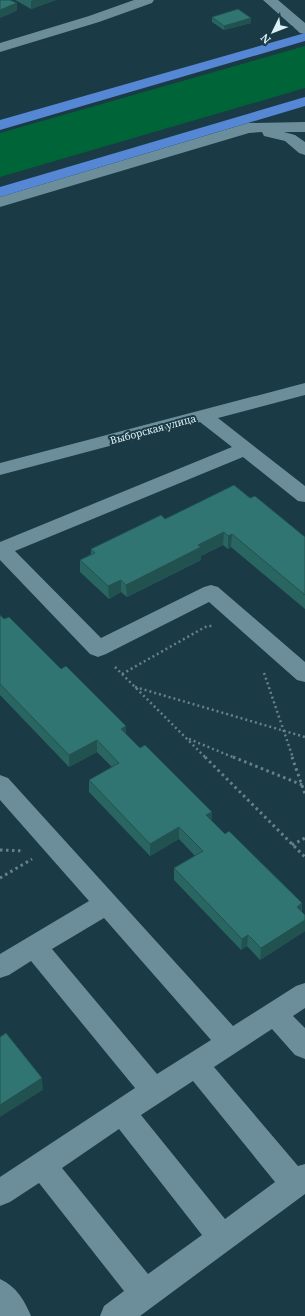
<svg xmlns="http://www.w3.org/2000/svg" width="305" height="1316" font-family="'Noto Serif',serif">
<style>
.green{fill:#006439}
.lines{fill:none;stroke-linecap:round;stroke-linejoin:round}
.path-far1{stroke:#67818b;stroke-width:2.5;stroke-dasharray:2 3;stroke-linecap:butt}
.path{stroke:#67818b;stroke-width:3;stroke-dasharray:2.5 3.5;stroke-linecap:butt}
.minor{fill:#6c8d9a;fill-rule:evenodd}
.highway{fill:#5587d4;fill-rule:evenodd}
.wall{fill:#296561}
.shaded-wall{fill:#22524f}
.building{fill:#307571;stroke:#22524f}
.labels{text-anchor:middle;stroke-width:4;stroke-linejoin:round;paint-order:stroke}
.street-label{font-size:10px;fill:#ddeff6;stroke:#1a3a45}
</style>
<rect width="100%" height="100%" fill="#1a3a45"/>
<path class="green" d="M305 46V88L0 177V133Z"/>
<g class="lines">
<path class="path-far1" d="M115 667 206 758
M264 673 293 758
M122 674 207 626H212
M135 687 305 737
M189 739 235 758"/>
<path class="path" d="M205 757 305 857
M233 757 305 786
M292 757 305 794
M292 845 305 838
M0 850 24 851
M0 878 32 859"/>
<path class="minor" d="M134 0H154L152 3 99 22 0 52V43L89 16Z
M263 0H278L305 23V34L300 33Z
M305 122V132H284L295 135 305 142V155L299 153 285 141 264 136 262 132 249 133 0 207V197L248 123Z
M305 383V395L218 418 305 486V502L298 501 243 457 15 551 101 638 204 587 211 585 218 587 305 662V682L297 680 209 602 106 654 98 657 90 654 0 560V542L232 447 200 422 0 475V463Z
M0 775 8 778 233 1026 296 986 305 983V1008L293 1016 305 1028V1059L295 1055 272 1029 214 1067 298 1166 305 1164V1194L140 1316H100L104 1306 124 1291 39 1183 10 1202 0 1206V1177L135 1088 31 961 9 975 0 978V954L89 901 0 800ZM104 918 211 1040 157 1074 52 949ZM193 1081 275 1182 225 1219 141 1115ZM119 1129 202 1235 148 1274 62 1168Z
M0 1279C16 1286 25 1301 31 1316H0Z"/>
<path class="highway" d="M305 33V41L0 130V120Z
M305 97V106L0 197V187Z"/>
</g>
<path class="wall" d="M15 0H56L31 9Z
M212 17 251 23 224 30 212 22Z
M250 498 305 537V609L231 547 228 549 223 545 201 556V560L127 597 121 592 109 599 80 572V560L91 554V549L165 519Z
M0 615 126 726V734L212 821 225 834 302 903V912L305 915V931L260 960 247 946 241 950 174 880V868L195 856 179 839 150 856 89 792V780L112 767 97 752 69 767 0 695Z"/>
<path class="shaded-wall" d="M33 0H56L31 9V1Z
M17 3V11L0 18V10Z
M251 18V23L224 30V26Z
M224 532 223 545 201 556V560L127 597 126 585 198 545Z
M232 534 231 547 228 549V536Z
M121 580V592L109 599 108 586Z
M126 726V738L121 729Z
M97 740V752L69 767V755Z
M212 812V824L206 815Z
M179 827V839L150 856V844Z
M302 903 301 915 297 907Z
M305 920V931L260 960 261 948Z
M248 935 247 946 241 950 242 939Z
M42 1078 43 1090 0 1117V1105Z"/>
<path class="building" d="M0 0H10L17 3 0 10Z
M238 9 251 18 224 26 212 17Z
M234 485 250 498 255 496 305 537V595L232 534 228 536 224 532 198 545 201 547 126 585 121 580 108 586 80 560 95 553 91 549 161 515 165 519Z
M0 615 4 619 9 617 61 669 66 666 126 726 121 729 140 748 145 745 212 812 206 815 225 834 229 831 302 903 297 907 305 915V920L261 948 248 935 242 939 174 868 203 851 179 827 150 844 89 780 119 763 97 740 69 755 0 684Z
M6 1033 42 1078 0 1105V1037Z"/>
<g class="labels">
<g class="street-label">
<text transform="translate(153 429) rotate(-15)" y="4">Выборская улица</text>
</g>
</g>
<g transform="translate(273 32) rotate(227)" stroke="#1a3a45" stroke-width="3" paint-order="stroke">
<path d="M0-3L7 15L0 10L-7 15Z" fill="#ddeff6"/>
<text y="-6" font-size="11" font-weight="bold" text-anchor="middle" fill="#ddeff6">N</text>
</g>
</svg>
